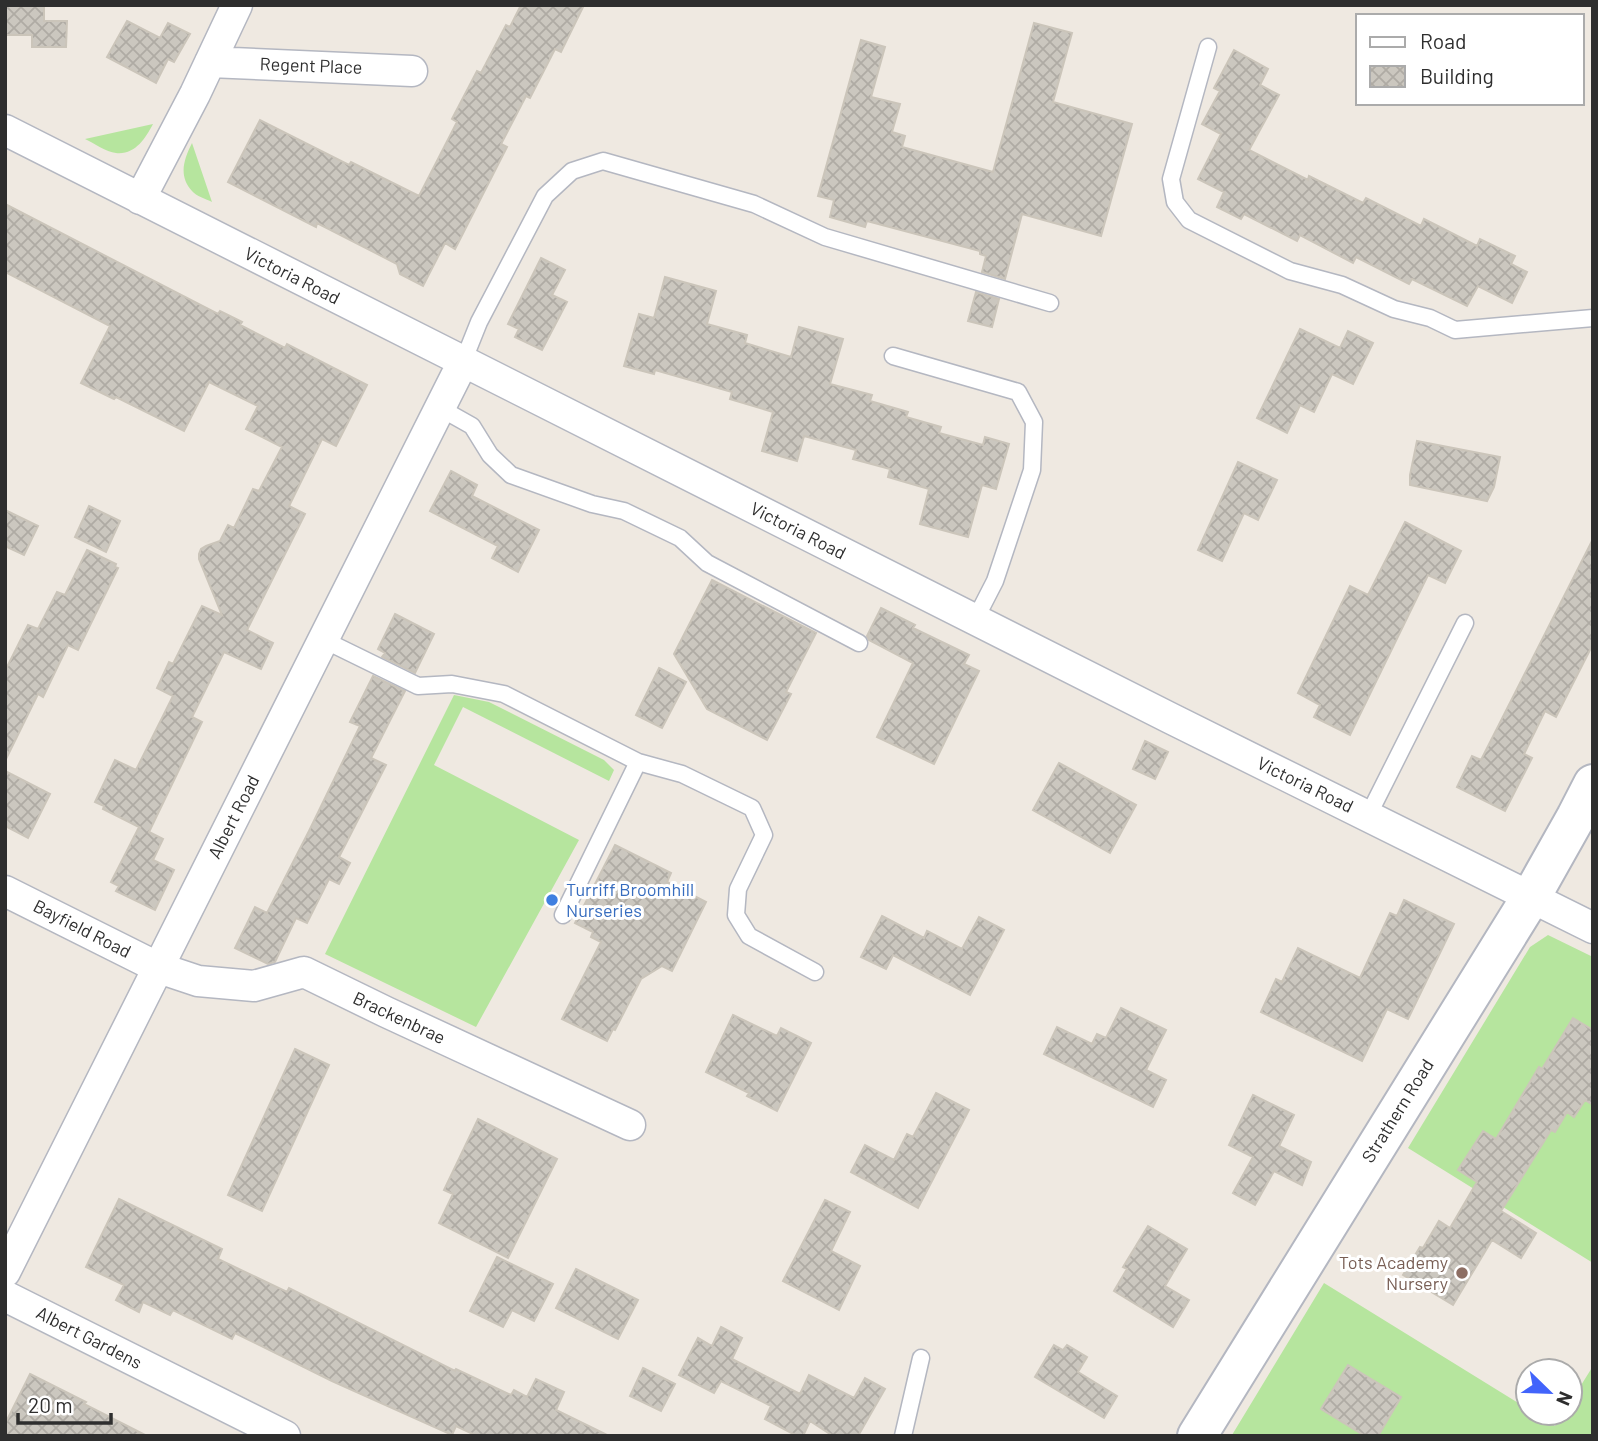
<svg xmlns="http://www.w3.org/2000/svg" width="1598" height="1441" font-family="Barlow,sans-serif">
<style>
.grass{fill:#b6e59e}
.building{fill:url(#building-cross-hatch);stroke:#cbc5ba;stroke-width:2}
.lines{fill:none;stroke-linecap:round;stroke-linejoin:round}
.lane-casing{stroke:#b4b7c1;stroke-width:19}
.street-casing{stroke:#b4b7c1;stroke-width:33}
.secondary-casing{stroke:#b4b7c1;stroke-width:42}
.lane{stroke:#fff;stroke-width:16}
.street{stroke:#fff;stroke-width:30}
.secondary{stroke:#fff;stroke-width:38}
.shop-dot{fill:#3f7fe0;stroke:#fff;stroke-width:2.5}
.education-dot{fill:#8d6e63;stroke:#fff;stroke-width:2.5}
.labels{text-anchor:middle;stroke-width:6;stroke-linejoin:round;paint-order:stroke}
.street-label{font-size:18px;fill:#2e2e2e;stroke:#fff}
.shop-label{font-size:18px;fill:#366cbe;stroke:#fff;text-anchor:start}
.education-label{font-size:18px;fill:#785e54;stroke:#fff;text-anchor:end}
</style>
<defs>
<pattern id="building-cross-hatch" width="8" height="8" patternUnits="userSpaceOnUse" patternTransform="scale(1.75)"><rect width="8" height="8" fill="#cbc7bf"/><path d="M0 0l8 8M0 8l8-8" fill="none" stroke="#afaba4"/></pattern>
</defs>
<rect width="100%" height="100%" fill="#efe9e1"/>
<path class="grass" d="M153 124C145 139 135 155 116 153 106 152 94 143 85 139Z
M192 143 212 202C206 199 196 196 192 191 178 176 184 159 192 143Z
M454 695 489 702 604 760 614 770 609 781 463 707 434 765 579 840 476 1027 325 954Z
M1548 935 1593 957V1263L1408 1148 1530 947Z
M1324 1283 1528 1409V1413H1534L1555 1426 1564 1413H1570V1403L1593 1366V1436L1232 1435Z"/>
<path class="building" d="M5 5H44V21H67L66 47H32V35H5Z
M521 5H584L561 52 555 49 530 98 526 96 501 144 507 147 455 249 445 243 423 286 400 274 397 264 317 223 316 227 228 182 260 120 349 165 351 162 419 196 457 122 452 119 477 71 481 73 506 25 510 27Z
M127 21 160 38 168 23 190 34 174 62 168 59 156 83 107 57Z
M1034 23 1072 33 1053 102 1132 124 1101 236 1022 214 1005 279 982 272 986 256 980 254V251L867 221 865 227 830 217 834 200 818 196 861 40 885 47 871 97 900 104 892 132 905 136 902 147 993 172Z
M1234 50 1268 69 1260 85 1279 95 1249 150 1308 180 1309 176 1363 203 1366 198 1421 226 1424 219 1477 246 1480 239 1515 256 1511 264 1527 272 1512 303 1478 286 1467 306 1412 279 1409 284 1356 257 1353 263 1300 235 1297 241 1244 214 1241 219 1217 207 1224 192 1198 179 1221 134 1202 124 1220 91 1214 88Z
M5 204 218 314 220 311 242 322 240 325 285 348 287 344 367 385 336 446 322 439 289 506 305 514 247 630 273 643 261 669 224 652 192 717 202 722 149 832 163 839 153 860 174 870 155 910 116 891 119 886 111 882 139 827 141 828 103 809 104 806 95 802 115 760 136 770 173 696 157 688 169 662 173 664 202 606 222 615 199 559V554L201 549 206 546 220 541 228 525 234 528 253 489 259 491 282 447 246 429 258 406 209 382 184 431 116 397 114 399 81 383 110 326 5 272Z
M541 258 565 270 552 295 567 302 542 350 515 337 519 329 508 324Z
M665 277 716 291 707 324 747 335 745 343 791 357 799 327 843 339 830 384 872 395 870 401 908 412 906 417 941 427 939 433 983 445 985 437 1009 444 996 489 982 485 968 537 920 524 929 489 888 477 890 469 853 459 856 450 804 436 797 461 762 451 773 412 730 399 732 392 655 370 654 374 624 366 639 314 654 318Z
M976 292 999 299 992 327 968 321Z
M1300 329 1340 348 1348 331 1373 343 1353 384 1332 374 1314 412 1300 405 1287 433 1257 418Z
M1417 441 1500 457 1494 487 1487 501 1410 485V475Z
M1238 462 1277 480 1258 520 1244 513 1222 561 1198 550Z
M451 471 477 485 472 496 539 530 518 572 492 558 498 546 430 511Z
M89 506 120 521 106 552 75 537Z
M5 510 38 526 24 555 5 546Z
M1405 522 1461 551 1445 583 1428 575 1350 735 1314 717 1320 705 1298 693 1350 586 1368 595Z
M1593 539V644L1556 717 1545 711 1524 754 1532 758 1505 811 1457 787 1472 756 1481 760Z
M87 550 116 564 115 567 118 568 78 650 68 645 43 697 38 694 5 761V671L28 625 38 629 57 592 65 595Z
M712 580 816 633 786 692 791 694 767 740 707 709 674 654Z
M881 608 915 625 913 628 969 655 964 664 979 671 934 764 877 737 913 663 869 640 867 636Z
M395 614 434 634 415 673 382 657 385 653 378 649Z
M659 668 686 682 662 728 636 715Z
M373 676 405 691 371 758 386 765 339 857 350 863 339 884 329 879 307 923 296 918 275 962 268 964 235 948 255 907 267 913 309 831 360 726 350 722Z
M1145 741 1168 752 1155 779 1133 769Z
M1059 763 1136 805 1110 853 1033 810Z
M5 771 50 794 28 838 5 826Z
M615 845 671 873 667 882 706 902 672 971 662 966 641 979 615 1030 613 1029 607 1041 562 1019 601 942 591 937 593 932 575 923Z
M1404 900 1454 924 1408 1019 1387 1009 1362 1061 1261 1012 1276 979 1282 982 1298 948 1360 978 1390 913 1397 916Z
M882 916 924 938 927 931 962 949 979 917 1004 930 970 995 893 955 886 969 861 957Z
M1121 1008 1166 1030 1146 1070 1166 1080 1153 1107 1044 1054 1057 1027 1092 1044 1097 1034 1106 1038Z
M733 1015 777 1036 781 1028 811 1043 777 1111 747 1096 749 1093 706 1072Z
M1573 1018 1593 1030V1105L1585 1100 1574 1117 1567 1112 1555 1132 1551 1130 1501 1211 1536 1233 1521 1258 1492 1240 1453 1305 1403 1275 1420 1247 1423 1248 1439 1221 1450 1228 1477 1182 1458 1170 1483 1131 1496 1139 1539 1067 1542 1069Z
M295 1049 329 1065 262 1211 228 1195Z
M936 1093 969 1110 918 1208 851 1172 865 1145 894 1160 907 1134 913 1137Z
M1253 1095 1294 1115 1279 1146 1311 1162 1302 1185 1274 1171 1255 1205 1233 1193 1253 1157 1229 1145Z
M478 1119 557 1159 508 1258 439 1223 453 1194 444 1190Z
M119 1199 222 1249 218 1259 287 1292 289 1288 455 1371 456 1369 511 1395 514 1390 527 1397 536 1379 564 1392 556 1410 609 1436H477L456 1426 452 1435 332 1381 235 1333 232 1339 173 1310 170 1315 143 1302 139 1312 116 1300 124 1285 86 1267Z
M825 1200 850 1212 831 1251 860 1266 839 1310 783 1281Z
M1148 1226 1187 1249 1165 1286 1189 1300 1173 1327 1114 1291 1127 1269 1123 1267Z
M497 1257 553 1284 534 1321 512 1310 503 1327 470 1311Z
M576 1269 638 1300 618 1339 556 1308Z
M721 1327 742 1338 732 1359 800 1394 809 1375 854 1398 865 1378 885 1389 858 1436H833L810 1421 803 1436H797L765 1419 771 1406 721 1381 714 1393 679 1375 698 1338 712 1346Z
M1054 1345 1063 1350 1067 1345 1087 1357 1078 1372 1117 1396 1104 1418 1035 1377Z
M1348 1365 1401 1397 1378 1436H1365L1321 1409Z
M643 1368 675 1384 661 1411 630 1396Z
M30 1374 86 1402 84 1404 147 1436H5V1424Z"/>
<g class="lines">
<g class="lane-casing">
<path id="lane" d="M1208 47 1171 179 1175 202 1189 220 1290 271 1342 285 1394 309 1430 318 1455 330 1593 318
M893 356 1018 392 1034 422 1032 470 995 581 975 620
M463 362 479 322 545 196 572 171 603 161 754 204 825 237 1050 303
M440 408 472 426 490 455 511 475 592 504 624 511 680 538 707 563 859 643
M324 640 418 686 452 684 504 694 638 762 682 774 752 808 764 835 738 889 736 915 749 936 815 972
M1368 816 1465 623
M563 915 638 762
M903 1436 921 1358"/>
</g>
<g class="street-casing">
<path id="street" d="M210 62 412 71
M5 130 1170 718 1593 928
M140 199 195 94 237 5
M5 891 159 968 198 981 254 986 304 972 386 1012 630 1125
M5 1272 463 362
M5 1296 285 1436"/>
</g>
<g class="secondary-casing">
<path id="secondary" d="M1197 1436 1531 897 1576 817 1593 784"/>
</g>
<use href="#lane" class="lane"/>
<use href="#street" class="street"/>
<use href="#secondary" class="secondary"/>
</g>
<circle class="shop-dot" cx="552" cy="900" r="7"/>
<circle class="education-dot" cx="1462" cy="1273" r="7"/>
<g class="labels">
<g class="street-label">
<text transform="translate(311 66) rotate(2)" y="6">Regent Place</text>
<text transform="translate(292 276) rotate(27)" y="6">Victoria Road</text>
<text transform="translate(798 531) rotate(27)" y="6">Victoria Road</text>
<text transform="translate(1305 785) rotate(26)" y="6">Victoria Road</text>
<text transform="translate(234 817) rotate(-63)" y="6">Albert Road</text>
<text transform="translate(82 929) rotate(27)" y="6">Bayfield Road</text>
<text transform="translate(399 1018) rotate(25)" y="6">Brackenbrae</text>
<text transform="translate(1398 1111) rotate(-58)" y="6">Strathern Road</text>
<text transform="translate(89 1338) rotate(27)" y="6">Albert Gardens</text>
</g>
<g class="shop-label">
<text x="566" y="896">Turriff Broomhill<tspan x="566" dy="21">Nurseries</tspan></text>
</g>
<g class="education-label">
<text x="1448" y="1269">Tots Academy<tspan x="1448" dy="21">Nursery</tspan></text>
</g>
</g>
<rect width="1598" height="1441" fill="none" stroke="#2e2e2e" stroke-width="14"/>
<rect x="1356" y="14" width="228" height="91" fill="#ffffff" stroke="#ababab" stroke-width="2"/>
<rect x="1370" y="37" width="35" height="10" fill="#ffffff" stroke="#ababab" stroke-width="2"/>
<text x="1420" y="49" font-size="21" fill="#2e2e2e">Road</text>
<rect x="1370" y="66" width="35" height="21" fill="url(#building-cross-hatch)" stroke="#ababab" stroke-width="2"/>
<text x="1420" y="84" font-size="21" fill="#2e2e2e">Building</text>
<g transform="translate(1549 1392) rotate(113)"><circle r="33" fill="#ffffff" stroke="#ababab" stroke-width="2"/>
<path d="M0-5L12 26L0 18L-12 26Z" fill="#4264fb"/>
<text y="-10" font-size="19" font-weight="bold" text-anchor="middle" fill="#2e2e2e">N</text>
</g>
<path d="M18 1413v10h93v-10" fill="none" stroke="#2e2e2e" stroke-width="3.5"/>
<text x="28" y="1413" font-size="21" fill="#2e2e2e" stroke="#ffffff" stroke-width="5" paint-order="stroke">20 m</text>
</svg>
